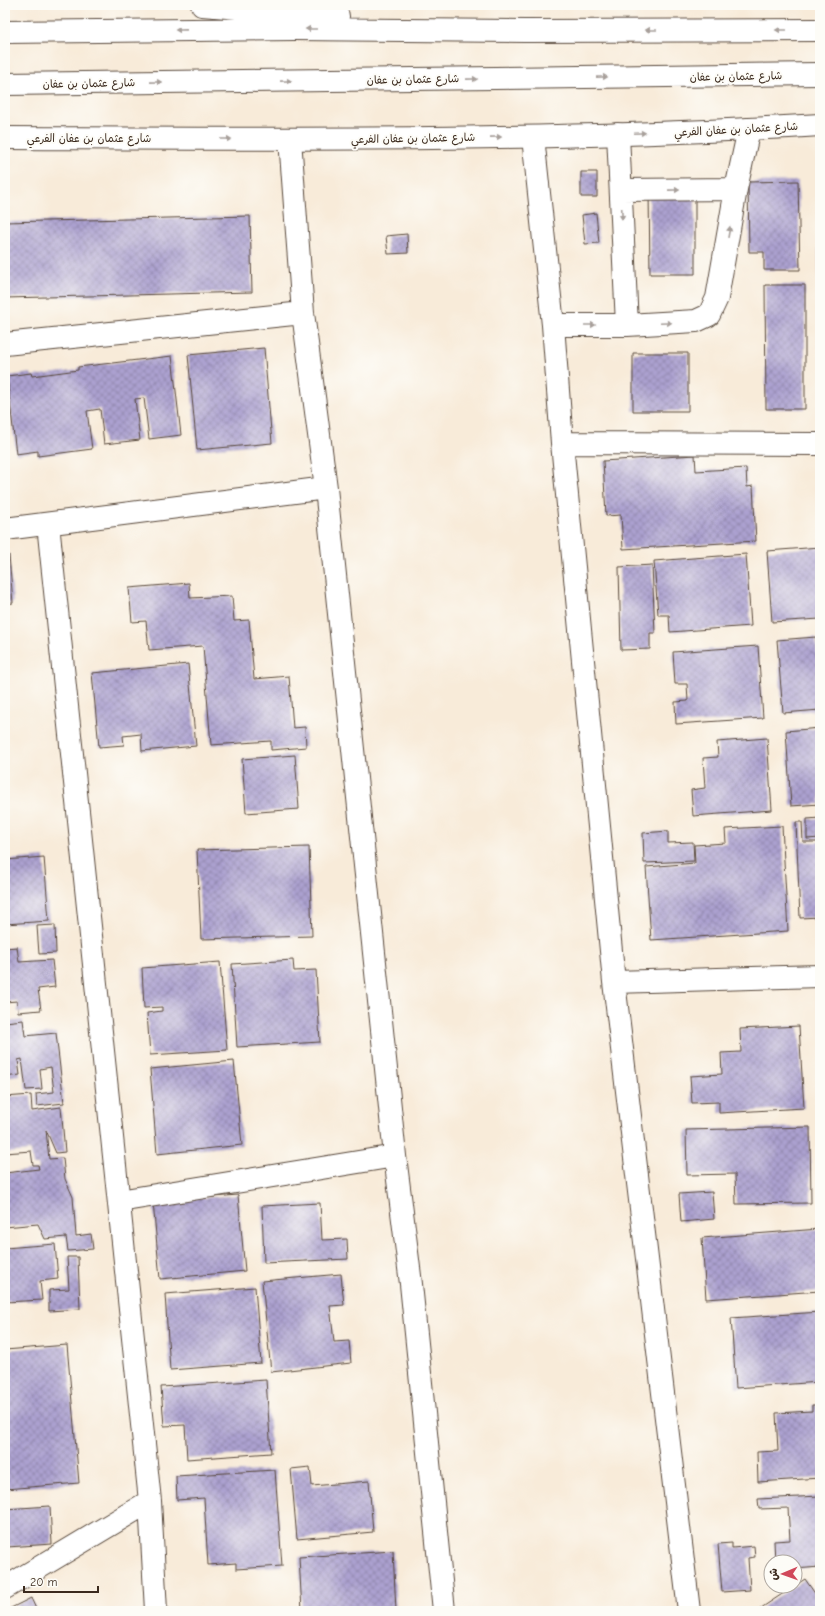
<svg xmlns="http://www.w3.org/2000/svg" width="825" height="1616" font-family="'Comic Neue','Playpen Sans Arabic',sans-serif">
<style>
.building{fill:url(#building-cross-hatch)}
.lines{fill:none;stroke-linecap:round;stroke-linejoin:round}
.minor-casing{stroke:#57473a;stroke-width:24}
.major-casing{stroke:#57473a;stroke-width:24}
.minor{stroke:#fff;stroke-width:22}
.major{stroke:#fff;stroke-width:22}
.oneway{fill:#a79f9a}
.labels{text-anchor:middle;stroke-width:4;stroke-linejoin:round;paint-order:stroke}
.street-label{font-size:11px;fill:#3b2a1e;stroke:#fdfcf7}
</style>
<defs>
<pattern id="building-cross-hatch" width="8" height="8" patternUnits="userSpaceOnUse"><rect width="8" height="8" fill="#aca1d0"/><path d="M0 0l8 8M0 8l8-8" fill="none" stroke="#8d83a8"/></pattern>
</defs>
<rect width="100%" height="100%" fill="#fdfcf7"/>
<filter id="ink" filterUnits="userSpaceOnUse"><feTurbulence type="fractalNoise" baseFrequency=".025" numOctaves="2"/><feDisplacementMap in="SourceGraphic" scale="8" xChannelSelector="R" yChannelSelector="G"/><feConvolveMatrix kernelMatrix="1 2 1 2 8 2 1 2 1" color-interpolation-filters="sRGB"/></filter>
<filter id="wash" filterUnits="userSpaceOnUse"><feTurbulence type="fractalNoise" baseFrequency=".012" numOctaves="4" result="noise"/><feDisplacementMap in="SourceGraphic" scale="16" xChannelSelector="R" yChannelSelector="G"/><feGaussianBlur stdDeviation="0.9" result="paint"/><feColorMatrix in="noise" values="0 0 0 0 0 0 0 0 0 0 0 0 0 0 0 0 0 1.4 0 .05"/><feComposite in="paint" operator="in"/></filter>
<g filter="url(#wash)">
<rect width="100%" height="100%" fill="#f8ebd9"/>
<g id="blocks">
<path class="building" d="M581 172H597V197H581Z
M817 172H820V294H819Z
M798 181 800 270H764V252H749L748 182Z
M649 191H695V274H650Z
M596 213 599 243 585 244 582 215Z
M250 216 252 292 5 298V222Z
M407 234 408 253 388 254 386 236Z
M765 285H805V409H766Z
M264 348 272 443 197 450 188 355Z
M633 353H688V411H633Z
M172 356 181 435 149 439 144 398 135 399 140 440 104 444 100 409 87 411 92 449 38 456V451L16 454 7 376 31 373 32 376 78 370V367Z
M695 455 696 471 746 468 747 487 753 486 756 541 623 549 621 515 606 516 603 461Z
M820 547V619L772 622 767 551Z
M746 554 751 626 670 632 669 615H658L654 561Z
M9 555 13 603 5 604V556Z
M652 565 655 633H650V649L621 650 619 567Z
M189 583 190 598 232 596 234 621 249 620 254 679 289 676 293 728 305 727 306 747 271 750V741L211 745 203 646 149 650 146 621 132 622 129 588Z
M816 637 818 665H820V710L783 713 777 640Z
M758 646 763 718 676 724 675 702 688 701 687 684H675L673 652Z
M188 664 196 746 142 751 141 734 123 736 124 745 99 747 92 673Z
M820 728V804L791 806 786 731Z
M767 738 772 810 693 816 691 790 705 788 703 758 718 757 717 742Z
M295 755 299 809 246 813 242 759Z
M820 818V838L807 839V819Z
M796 822H802L803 842H820V917L800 918Z
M782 826 788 931 651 940 646 867 695 863 694 845 726 843 725 829Z
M668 831V843L693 842 694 861 644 863 643 833Z
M309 847 312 936 201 939 197 850Z
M44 857 49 921 5 924V860Z
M55 925 56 953 39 954 37 926Z
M17 947 19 962 52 960 55 987 38 989 41 1010 18 1012 17 1001 5 1002V948Z
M293 960 294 971 316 970 320 1042 237 1047 232 964Z
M220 962 227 1050 150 1055 147 1013 162 1011V1007L144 1008 142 968Z
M23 1020 25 1036 56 1033 64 1103 37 1106 36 1094 54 1092 51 1067 40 1069 42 1089 26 1090 22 1059 18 1060 20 1075 5 1077V1022Z
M799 1026 804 1108 719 1113V1102L692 1103 690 1076 722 1074 721 1053 741 1052 740 1029Z
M234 1061 242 1145 157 1154 150 1069Z
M31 1095 32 1111 61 1107 65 1152 56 1153 46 1130 49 1159 63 1158 65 1179 73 1197 76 1236 91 1234 93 1249 68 1251 66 1237 45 1239 38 1224 5 1227V1173L39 1169 38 1165H33L31 1151 5 1153V1097Z
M810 1127 811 1203 736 1204 735 1174 687 1175 686 1130Z
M712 1192 714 1219 681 1222 679 1194Z
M238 1195 245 1271 160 1279 153 1202Z
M320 1203 322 1240 347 1239 348 1259 264 1263 262 1206Z
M819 1229 820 1291 706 1299 702 1238Z
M55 1244 58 1279 40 1281 42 1300 5 1302V1248Z
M67 1257H78L80 1309 49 1311V1290L69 1289Z
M341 1274 344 1305 330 1306 334 1342 349 1341 351 1363 271 1372 262 1281Z
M255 1287 261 1363 170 1370 165 1294Z
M820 1312V1382L736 1388 731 1318Z
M67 1345 79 1483 5 1489V1350Z
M266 1380 271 1453 187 1459 185 1425 164 1426 161 1387Z
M812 1405H820V1478L758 1482 757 1452 778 1451 776 1413 812 1411Z
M310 1467 312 1486 369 1481 373 1532 297 1539 291 1469Z
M275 1470 282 1566 236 1569V1563L208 1565 204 1498 177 1500 176 1476Z
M820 1496V1567L795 1569V1562H775L774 1541 790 1540 788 1508 759 1509 758 1499Z
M50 1506 52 1544 7 1547 5 1509Z
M732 1543V1548L754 1546 755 1557 748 1558 750 1590 722 1592 718 1544Z
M393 1551 396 1611H302L299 1557Z
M805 1579 816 1595 820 1592V1611H759L758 1610Z
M31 1598 37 1611H5Z"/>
</g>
</g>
<g filter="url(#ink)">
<use href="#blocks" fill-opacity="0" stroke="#57473a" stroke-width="1"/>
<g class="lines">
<g class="minor-casing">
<path id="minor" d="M618 134 627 325
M533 137 553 325 562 443 614 982 689 1611
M290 139 303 313 326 488 395 1156 411 1284 444 1611
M621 190 736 189
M553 325H627L696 321 709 315 717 298 736 189 749 129
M5 344 303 313
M562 443 820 444
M48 524 150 1501 156 1611
M5 529 326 488
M614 982 820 976
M119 1201 395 1156
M5 1588 150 1501"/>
</g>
<g class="major-casing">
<path id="major" d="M202 5 338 16
M5 32 294 29 525 31 820 30
M5 84 820 74
M5 138C277 139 549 142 820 125"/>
</g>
<use href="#minor" class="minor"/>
<use href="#major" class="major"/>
</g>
<defs><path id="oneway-solid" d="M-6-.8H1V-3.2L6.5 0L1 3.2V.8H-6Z"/></defs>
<g class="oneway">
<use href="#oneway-solid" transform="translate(311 29) rotate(-180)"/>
<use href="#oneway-solid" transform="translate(181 30) rotate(179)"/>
<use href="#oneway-solid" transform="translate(651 30) rotate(180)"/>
<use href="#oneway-solid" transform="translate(781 30) rotate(180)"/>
<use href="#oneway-solid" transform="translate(602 77) rotate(-1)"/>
<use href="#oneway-solid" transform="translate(472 79) rotate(-1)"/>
<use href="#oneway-solid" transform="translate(286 81) rotate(-1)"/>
<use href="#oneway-solid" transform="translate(156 82) rotate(-1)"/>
<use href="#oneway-solid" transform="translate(640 133) rotate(-2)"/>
<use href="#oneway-solid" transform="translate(496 137) rotate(-1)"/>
<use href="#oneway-solid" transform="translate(226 139)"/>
<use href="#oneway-solid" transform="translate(674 190) rotate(-1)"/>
<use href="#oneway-solid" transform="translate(622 214) rotate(87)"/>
<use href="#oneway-solid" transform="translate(729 232) rotate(-80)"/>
<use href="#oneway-solid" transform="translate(666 323) rotate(-3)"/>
<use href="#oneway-solid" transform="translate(590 325)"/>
</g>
</g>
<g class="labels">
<g class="street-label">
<text transform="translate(736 76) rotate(-1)" y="4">شارع عثمان بن عفان</text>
<text transform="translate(413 79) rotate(-1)" y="4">شارع عثمان بن عفان</text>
<text transform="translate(89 83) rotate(-1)" y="4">شارع عثمان بن عفان</text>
<text transform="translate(736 129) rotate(-3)" y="4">شارع عثمان بن عفان الفرعي</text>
<text x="89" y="142">شارع عثمان بن عفان الفرعي</text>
<text transform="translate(413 138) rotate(-1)" y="4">شارع عثمان بن عفان الفرعي</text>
</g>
</g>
<rect width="825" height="1616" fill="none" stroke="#fdfcf7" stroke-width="20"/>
<g transform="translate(783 1574) rotate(268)"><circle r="19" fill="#fdfcf7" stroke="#afa8a0"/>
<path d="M0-3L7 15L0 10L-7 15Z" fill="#d1495b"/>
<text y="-6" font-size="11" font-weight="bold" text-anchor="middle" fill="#3b2a1e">ش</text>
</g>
<path d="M24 1586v6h74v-6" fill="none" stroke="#3b2a1e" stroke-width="2"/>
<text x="30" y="1586" font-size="12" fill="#3b2a1e" stroke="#fdfcf7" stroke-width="3" paint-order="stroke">20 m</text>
</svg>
